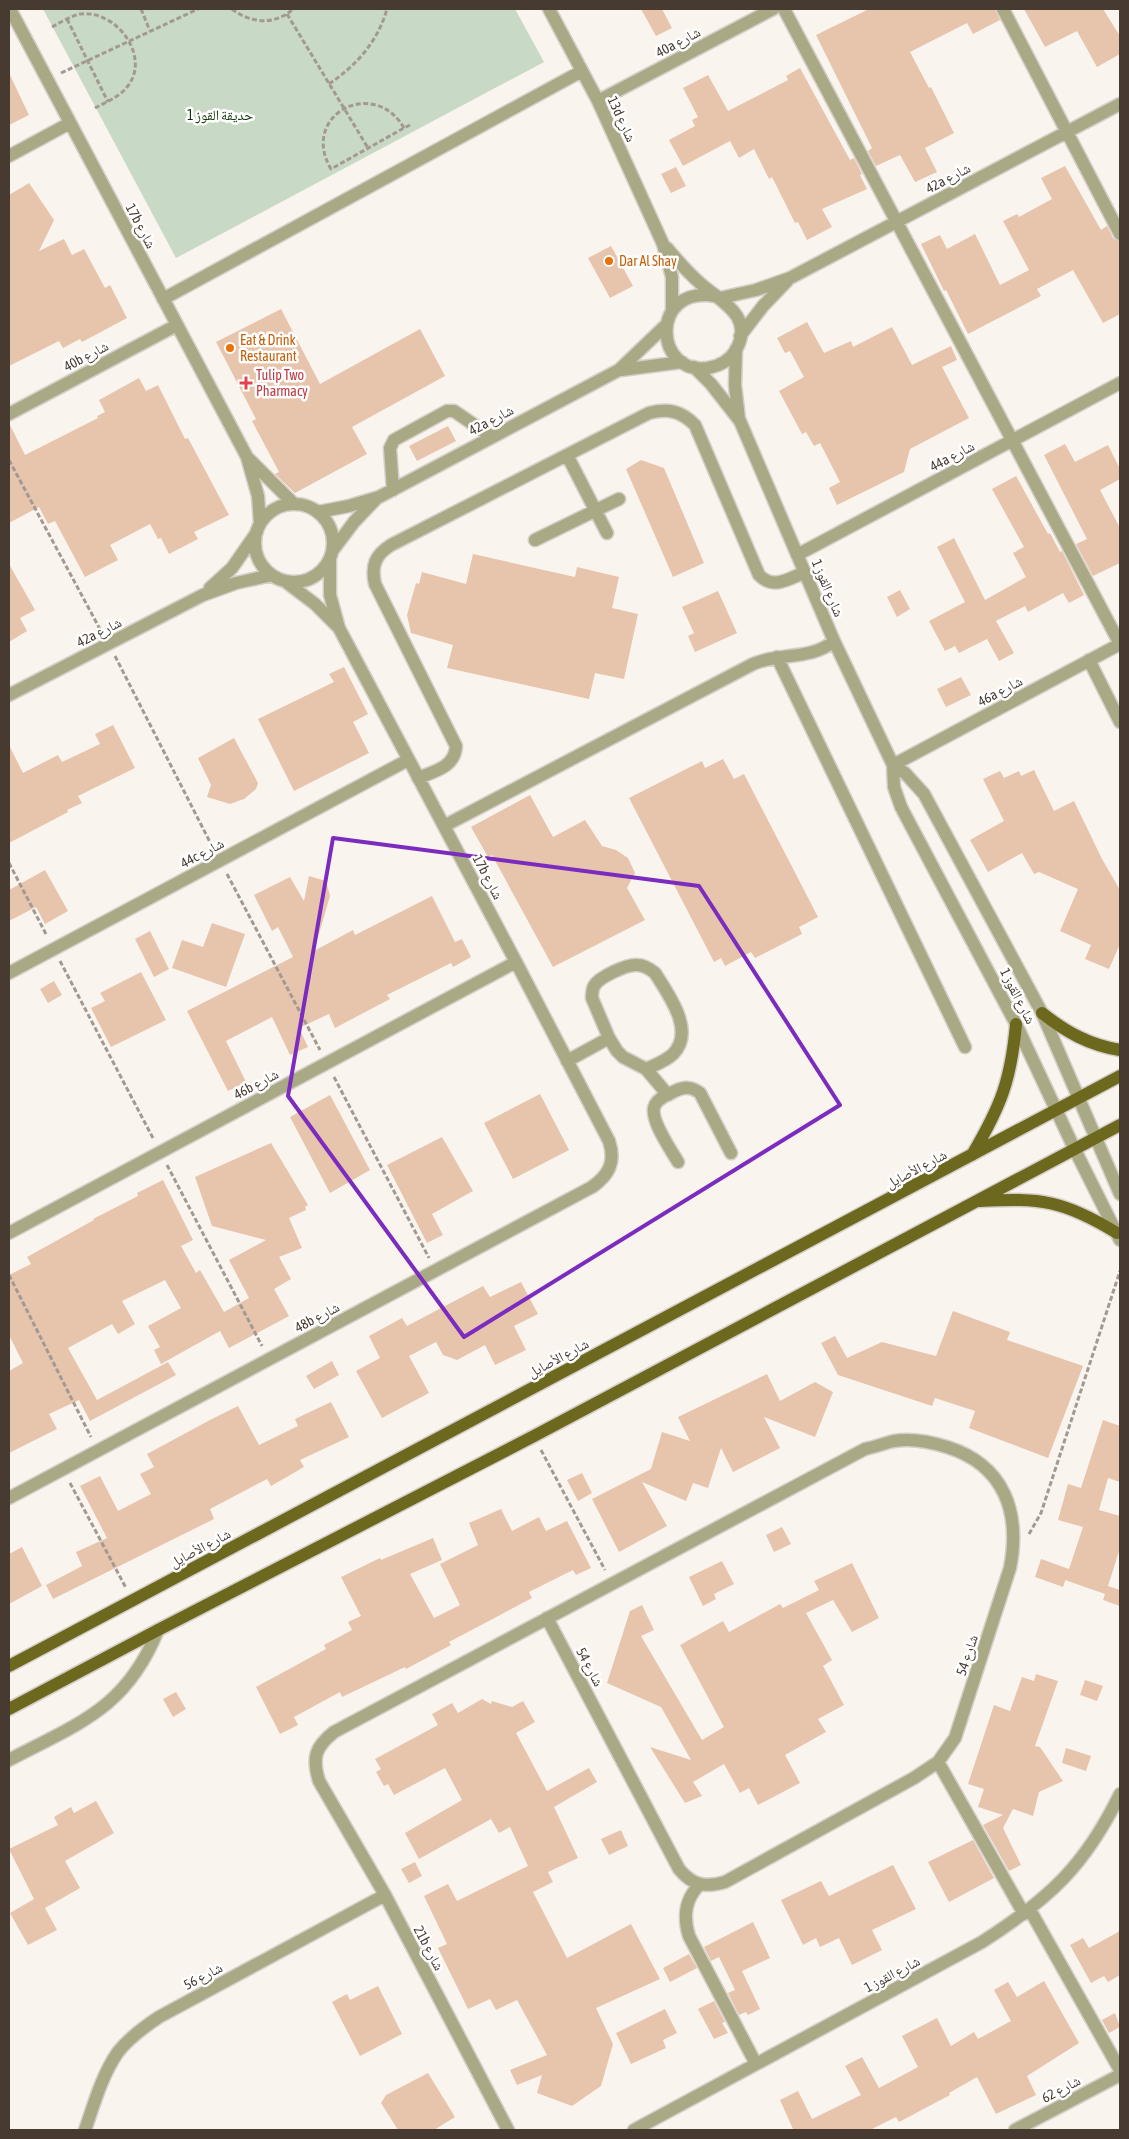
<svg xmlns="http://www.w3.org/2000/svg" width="1129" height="2139" font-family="'Asap Condensed','Noto Naskh Arabic',sans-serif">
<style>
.green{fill:#c8d9c5}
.building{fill:#e7c4ac}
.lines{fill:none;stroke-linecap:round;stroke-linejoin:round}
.minor-casing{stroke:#d6cfc9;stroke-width:15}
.major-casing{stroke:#d6cfc9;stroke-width:15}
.path{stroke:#a39993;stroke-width:3;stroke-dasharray:5 2.5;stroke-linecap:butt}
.minor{stroke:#aaa985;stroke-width:12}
.major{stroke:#6c691f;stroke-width:12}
.marked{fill:none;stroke:#7b2cbf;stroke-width:4;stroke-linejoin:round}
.food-dot{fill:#e8710a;stroke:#fff;stroke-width:2}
.health-dot{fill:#e0444e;stroke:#fff;stroke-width:2}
.labels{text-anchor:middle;stroke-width:5;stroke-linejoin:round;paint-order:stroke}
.street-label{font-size:14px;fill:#473a31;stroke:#fff}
.park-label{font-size:14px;fill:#103407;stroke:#fff}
.food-label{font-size:14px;fill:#c56008;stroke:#fff;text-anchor:start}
.health-label{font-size:14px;fill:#be3a42;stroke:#fff;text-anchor:start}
</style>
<rect width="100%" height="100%" fill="#faf4ef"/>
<path class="green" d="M43 9H515L544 62 176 258Z"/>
<path class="building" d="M641 9H662L672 28 656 36Z
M869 9H995L1000 20 973 34 967 23 910 52 929 88 931 87 954 133 925 148 937 172 915 182 900 155 876 166 868 151 872 148 816 35Z
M1024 9H1103L1120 36V54L1097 67 1077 31 1045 47Z
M800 68 850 160 854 158 862 174 860 175 867 189 822 209 832 227 807 240 798 222 795 223 772 177 769 179 754 149 739 158 730 141 683 166 669 140 695 126 692 120 698 117 683 88 708 75 728 111 788 80 786 76Z
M9 73 29 115 9 125Z
M1065 166 1101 230 1107 226 1113 238 1120 242V314L1103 323 1073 270 1037 289 1041 296 968 334 946 290 944 291 921 244 940 235 947 249 975 234 1000 285 1029 270 1003 221 1017 214 1019 217 1052 199 1041 178Z
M676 167 686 186 671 193 661 174Z
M29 183 54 220 39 251 64 239 72 255 84 249 105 288 110 285 127 318 82 342 80 339 63 348 59 341 9 366V195Z
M611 246 633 286 610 298 588 258Z
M281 309 320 384 420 329 445 376 352 427 367 454 295 493 275 474 279 472 252 421 256 419 216 342Z
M807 322 824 353 851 341 853 347 892 327 912 365 951 346 957 360 942 367 969 418 910 449 904 472 837 505 829 488 840 482 820 443 814 446 806 432 802 434 779 391 804 377 790 351 785 353 777 338Z
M139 378 146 391 158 385 185 439 188 438 229 515 194 532 198 539 169 554 161 538 158 539 150 524 110 545 118 560 85 577 55 521 48 524 39 507 9 523V423L25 455 98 418 97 416 105 412 99 400Z
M448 426 456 441 417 461 409 446Z
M1065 444 1075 462 1108 445 1120 469V479L1100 490 1120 528V563L1093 576 1076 544 1087 539 1044 455Z
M641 460 664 468 704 563 673 577 626 469Z
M1016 476 1048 534 1050 533 1060 552 1062 551 1084 595 1069 603 1063 593 1028 612 1025 606 996 621 1014 653 999 661 987 639 959 653 955 646 945 651 929 621 965 602 937 547 954 538 985 600 1026 577 1013 553 1024 547 992 489Z
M473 554 575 577 577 567 619 577 612 608 638 614 624 679 595 673 589 699 447 668 453 645 411 633 407 615 416 583 419 584 422 572 466 584Z
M9 564 35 610 20 618 27 631 9 642Z
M900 590 910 609 897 617 887 597Z
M718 591 737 633 695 652 688 636 694 633 682 607Z
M344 667 368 714 353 722 369 753 294 791 258 719 334 682 329 674Z
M961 677 971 695 946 707 937 689Z
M113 725 135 768 78 796 82 803 67 810 68 812 9 843V745L23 773 58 755 62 762 100 744 95 734Z
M234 738 258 783 256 789 244 799 230 804 207 797 211 785 198 758Z
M723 759 734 779 744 774 818 917 799 927 802 934 755 958 751 952 725 966 721 958 714 962 629 798 702 761 705 768Z
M1034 770 1054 811 1074 801 1102 859 1120 890V944L1109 969 1085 959 1091 945 1060 931 1078 889 1039 872 1034 874 1022 853 988 872 970 840 1004 821 983 779 1000 771 1004 778 1019 771 1021 776Z
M530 795 553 837 585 820 602 846 616 850 628 858 635 873 627 888 645 920 553 967 492 855 488 857 471 827Z
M45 870 68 911 45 924 36 907 9 921V890Z
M309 876 326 881 330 896 314 951 353 930 355 935 432 896 455 942 462 939 471 957 453 967 451 963 387 995 390 999 335 1028 329 1014 299 1028 308 1047 290 1055 272 1017 226 1041 246 1082 228 1091 187 1011 293 957 278 927 272 931 254 895 290 877 304 901Z
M212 923 245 934 226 987 172 968 182 940 203 947Z
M150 931 169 969 154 977 135 939Z
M141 972 166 1020 111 1047 91 1008 105 1001 100 993Z
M54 981 62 995 48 1003 40 989Z
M540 1094 569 1150 513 1179 484 1123Z
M330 1095 370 1170 330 1193 290 1117Z
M442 1137 473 1191 432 1214 443 1235 427 1243 387 1165Z
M271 1143 308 1205 305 1207 306 1210 289 1218 302 1248 279 1257 291 1279 274 1289 289 1316 229 1348 220 1331 161 1364 154 1350 160 1347 148 1326 181 1308 165 1280 122 1301 135 1324 118 1334 112 1324 68 1348 97 1400 168 1362 176 1375 90 1421 79 1400 49 1414 57 1429 9 1453V1371L23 1363 9 1335V1275L31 1264 27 1257 94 1220 93 1219 138 1196 137 1193 163 1180 193 1240 181 1246 196 1273 200 1270 224 1312 249 1298 229 1260 266 1240 212 1226 195 1177Z
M521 1282 538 1314 514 1326 526 1350 495 1365 485 1345 457 1360 443 1355 436 1342 409 1356 429 1393 382 1418 356 1371 380 1358 369 1336 402 1318 407 1326 483 1286 490 1297Z
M953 1311 1010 1332 1007 1340 1083 1366 1048 1458 969 1428 975 1411 935 1398 932 1406 838 1375 821 1343 835 1336 847 1358 882 1342 936 1356Z
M332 1361 339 1375 314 1389 306 1376Z
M767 1374 780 1401 815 1382 833 1392 815 1437 764 1417 780 1448 733 1472 721 1448 708 1488 693 1483 686 1501 642 1482 667 1526 619 1552 592 1499 651 1469 662 1432 690 1441 678 1417Z
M331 1402 349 1437 300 1460 304 1467 271 1486 267 1479 210 1509 214 1519 53 1599 46 1585 82 1566 76 1552 107 1538 80 1486 100 1476 118 1511 151 1494 140 1474 154 1467 147 1454 210 1420 238 1406 259 1445 298 1426 295 1419Z
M1103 1420 1120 1426V1482L1108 1478 1099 1510 1120 1516V1548L1108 1586 1120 1590V1606L1103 1600 1105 1594 1065 1580 1068 1572 1063 1587 1035 1577 1041 1559 1069 1569 1083 1527 1058 1520 1068 1484 1081 1488Z
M582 1473 592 1493 578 1501 567 1480Z
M501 1509 512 1531 539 1517 546 1531 567 1521 591 1568 576 1575 573 1570 529 1592 532 1598 449 1642 451 1645 406 1669 405 1667 342 1697 340 1692 294 1717 298 1725 280 1734 256 1687 326 1649 324 1645 352 1630 348 1622 361 1616 341 1577 380 1558 381 1560 433 1538 442 1560 410 1574 434 1618 460 1605 440 1564 478 1545 469 1523Z
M782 1527 791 1544 774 1552 766 1535Z
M22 1547 42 1586 9 1604V1554Z
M722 1561 734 1584 714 1594 716 1599 703 1606 689 1577Z
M852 1563 879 1618 852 1632 833 1600 806 1613 832 1660 823 1666 844 1705 818 1719 826 1732 785 1755 800 1783 758 1805 749 1788 740 1793 724 1764 693 1782 702 1796 685 1803 650 1747 691 1760 661 1707 607 1683 630 1611 642 1605 654 1630 641 1636 702 1740 724 1727 680 1645 723 1621 729 1632 780 1604 783 1608 819 1590 814 1581Z
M1036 1674 1058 1681 1035 1746 1040 1747 1063 1781 1039 1792 1033 1816 1013 1809 1003 1828 1021 1865 1009 1871 983 1825 1003 1815 978 1807 984 1789 968 1784 994 1705 1010 1711 1022 1677 1034 1681Z
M1085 1680 1103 1686 1097 1701 1080 1695Z
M176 1692 186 1709 173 1717 163 1699Z
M482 1699 491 1704 492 1701 512 1707 523 1701 535 1722 516 1733 547 1791 589 1768 597 1782 554 1807 578 1858 548 1872 553 1882 533 1892 567 1958 631 1924 660 1979 596 2008 613 2044 601 2086 572 2106 537 2093 542 2075 517 2085 510 2070 547 2055 517 2000 496 2010 490 1999 468 2009 438 1948 447 1944 424 1896 448 1884 457 1901 528 1866 510 1827 499 1833 491 1819 419 1859 405 1833 462 1800 445 1768 394 1795 388 1784 384 1786 376 1772 381 1769 375 1759 438 1725 432 1714 452 1703 458 1713Z
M1066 1748 1091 1756 1086 1771 1062 1763Z
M96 1801 114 1833 65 1861 80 1888 45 1908 57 1930 28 1945 10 1913 34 1899 9 1849 58 1825 54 1817 71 1807 74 1813Z
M621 1830 628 1846 609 1855 601 1839Z
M973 1840 994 1878 949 1902 928 1862Z
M415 1862 422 1876 409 1883 401 1869Z
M893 1865 916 1909 872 1930 882 1950 852 1965 839 1938 820 1947 816 1938 803 1945 781 1900 821 1881 829 1896Z
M753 1922 770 1958 742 1971 760 2009 748 2015 746 2012 739 2015 728 1993 735 1990 719 1957 711 1961 704 1947Z
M1120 1931V1975L1108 1982 1104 1976 1091 1983 1070 1945 1083 1938 1089 1948Z
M689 1954 697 1968 670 1982 663 1968Z
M1044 1981 1079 2043 1027 2076 1036 2095 996 2114 977 2077 949 2093 950 2095 899 2122 896 2117 870 2130H790L793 2129 780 2100 798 2091 812 2119 861 2095 845 2066 862 2057 879 2088 918 2067 902 2036 937 2018 951 2046 974 2032 978 2039 1011 2021 994 1990 1008 1982 1017 1997Z
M378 1986 402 2034 360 2056 332 2002 347 1994 350 2000Z
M714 2001 725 2022 722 2023 728 2033 714 2039 698 2009Z
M665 2009 677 2033 663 2040 666 2048 631 2064 616 2033Z
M1115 2013 1120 2027 1109 2033 1102 2020Z
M428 2073 455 2117 434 2130H398L381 2103 386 2095Z"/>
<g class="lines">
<g class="minor-casing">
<path id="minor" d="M10 9 247 457 258 496 260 523
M549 9 598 101 663 244 672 277V310
M784 9 1120 644
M1003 9 1120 234
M598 101 773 9
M9 156 70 123
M667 248C677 260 688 273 701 284 720 301 755 316 736 350 730 360 719 366 708 368 654 376 649 285 715 296
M720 298 756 290 790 278 1120 104
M163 299 582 71
M740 336 763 306 787 281
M736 349 735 385 739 419
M694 367 711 384 740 421 834 641 893 765 894 787 901 807 1016 1024 1074 1148 1120 1240
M621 370 682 362
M9 414 177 325
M567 455 607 533
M249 459 293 503
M393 490 390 448 394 440 447 411H454L492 437
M255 543a39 39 0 1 1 78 0a39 39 0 1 1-78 0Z
M318 512 349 506 379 497 619 370 666 325
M535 540 619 499
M333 550 354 522 375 500
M797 555 1120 383
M286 582 315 604 337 626
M210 588 232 568 255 535
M777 657 965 1047
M1089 660 1120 722
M9 695 203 595 236 583 272 575
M893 765 905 773 924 794 1042 1013 1120 1194
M893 765 1120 644
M418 778C435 771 455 767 456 746L375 584C371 566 375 555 391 545L649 413C668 408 681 411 695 425L759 575C773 590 789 579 805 572
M444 826 753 664C780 652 810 661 834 641
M9 973 408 760
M567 1061 609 1038
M646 1069C655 1065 666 1061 673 1054 696 1031 668 994 655 973 650 969 644 965 637 965 627 964 599 977 594 986 592 990 592 994 592 998L609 1038 617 1051 623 1057 646 1069 668 1095
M678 1162C671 1150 648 1117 655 1105 659 1097 668 1095 675 1091 684 1087 691 1086 700 1093L731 1153
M9 1233 516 962
M9 1498 592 1187C609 1175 616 1162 609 1141L516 962 339 628 330 595V560
M9 1760C79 1723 126 1709 158 1630
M938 1762 1024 1914
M699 1885C685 1900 683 1916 689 1936L756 2064
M1030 1910 1120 2070
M85 2130C94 2104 102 2075 118 2052 129 2038 144 2027 159 2017L385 1895
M508 2130 385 1895 319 1781C312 1758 315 1747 334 1732L865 1449C875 1447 885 1443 894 1441 912 1438 931 1442 947 1447 1004 1465 1021 1512 1010 1568L955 1738 938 1762 914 1778 725 1882C705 1888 692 1885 679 1869L547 1618
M634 2130 982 1942C1049 1899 1085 1866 1120 1794
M1015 2130 1120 2075"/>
</g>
<g class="major-casing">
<path id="major" d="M1042 1013C1066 1032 1089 1045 1120 1050
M972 1155C1001 1106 1011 1080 1016 1024
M980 1201C1041 1198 1063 1200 1117 1233
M9 1666 1120 1076
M9 1709 158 1630 534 1436 1120 1125"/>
</g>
<path class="path" d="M141 9 150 31
M232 9C250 23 275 26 293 9
M287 14 368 148
M67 19 108 102
M52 27C61 22 71 16 80 14 116 9 152 57 127 87 119 97 106 102 95 108
M61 73 198 9
M329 84C357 65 378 41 387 9
M404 128C374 76 299 115 331 169L404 128 410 125
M9 460 101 631
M115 656 213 848
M9 863 47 936
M227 874 320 1050
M60 961 154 1140
M334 1077 429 1258
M167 1165 262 1346
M9 1275 91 1437
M541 1450 605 1570
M70 1483 126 1588
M1029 1534 1041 1513 1120 1271"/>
<use href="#minor" class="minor"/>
<use href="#major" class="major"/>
</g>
<path class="marked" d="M333 838 699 886 840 1105 464 1337 288 1096Z"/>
<g class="food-dot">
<circle cx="609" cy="261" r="5"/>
<circle cx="230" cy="348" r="5"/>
</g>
<path class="health-dot" d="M243.5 375.5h5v5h5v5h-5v5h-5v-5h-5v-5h5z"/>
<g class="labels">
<g class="street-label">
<text transform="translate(678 42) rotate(-28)" y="5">40a شارع</text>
<text transform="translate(622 119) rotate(65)" y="5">13d شارع</text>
<text transform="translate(948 178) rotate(-28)" y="5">42a شارع</text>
<text transform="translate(141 226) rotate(62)" y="5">17b شارع</text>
<text transform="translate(86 356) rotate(-28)" y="5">40b شارع</text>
<text transform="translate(491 420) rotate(-28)" y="5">42a شارع</text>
<text transform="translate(952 456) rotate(-28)" y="5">44a شارع</text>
<text transform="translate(828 588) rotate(67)" y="5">شارع القوز 1</text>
<text transform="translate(99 632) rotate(-27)" y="5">42a شارع</text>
<text transform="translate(1000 691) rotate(-28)" y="5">46a شارع</text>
<text transform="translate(202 853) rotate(-28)" y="5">44c شارع</text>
<text transform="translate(488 877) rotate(62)" y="5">17b شارع</text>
<text transform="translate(1018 996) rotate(63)" y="5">شارع القوز 1</text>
<text transform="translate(256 1084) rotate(-28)" y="5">46b شارع</text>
<text transform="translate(916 1169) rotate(-28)" y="5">شارع الأصايل</text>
<text transform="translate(317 1317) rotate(-28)" y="5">48b شارع</text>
<text transform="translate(558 1358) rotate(-28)" y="5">شارع الأصايل</text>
<text transform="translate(200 1548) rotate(-28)" y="5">شارع الأصايل</text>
<text transform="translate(967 1655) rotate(-72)" y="5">شارع 54</text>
<text transform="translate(590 1667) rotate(62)" y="5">شارع 54</text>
<text transform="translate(429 1948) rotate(62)" y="5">21b شارع</text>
<text transform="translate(892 1974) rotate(-28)" y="5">شارع القوز 1</text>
<text transform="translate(203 1976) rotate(-28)" y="5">شارع 56</text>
<text transform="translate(1061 2089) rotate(-28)" y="5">شارع 62</text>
</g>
<g class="park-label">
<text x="220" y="120">حديقة القوز 1</text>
</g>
<g class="food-label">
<text x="619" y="266">Dar Al Shay</text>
<text x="240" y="345">Eat &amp; Drink<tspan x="240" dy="16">Restaurant</tspan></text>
</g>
<g class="health-label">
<text x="256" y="380">Tulip Two<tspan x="256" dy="16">Pharmacy</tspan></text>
</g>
</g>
<rect width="1129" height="2139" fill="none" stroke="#473a31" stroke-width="20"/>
</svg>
